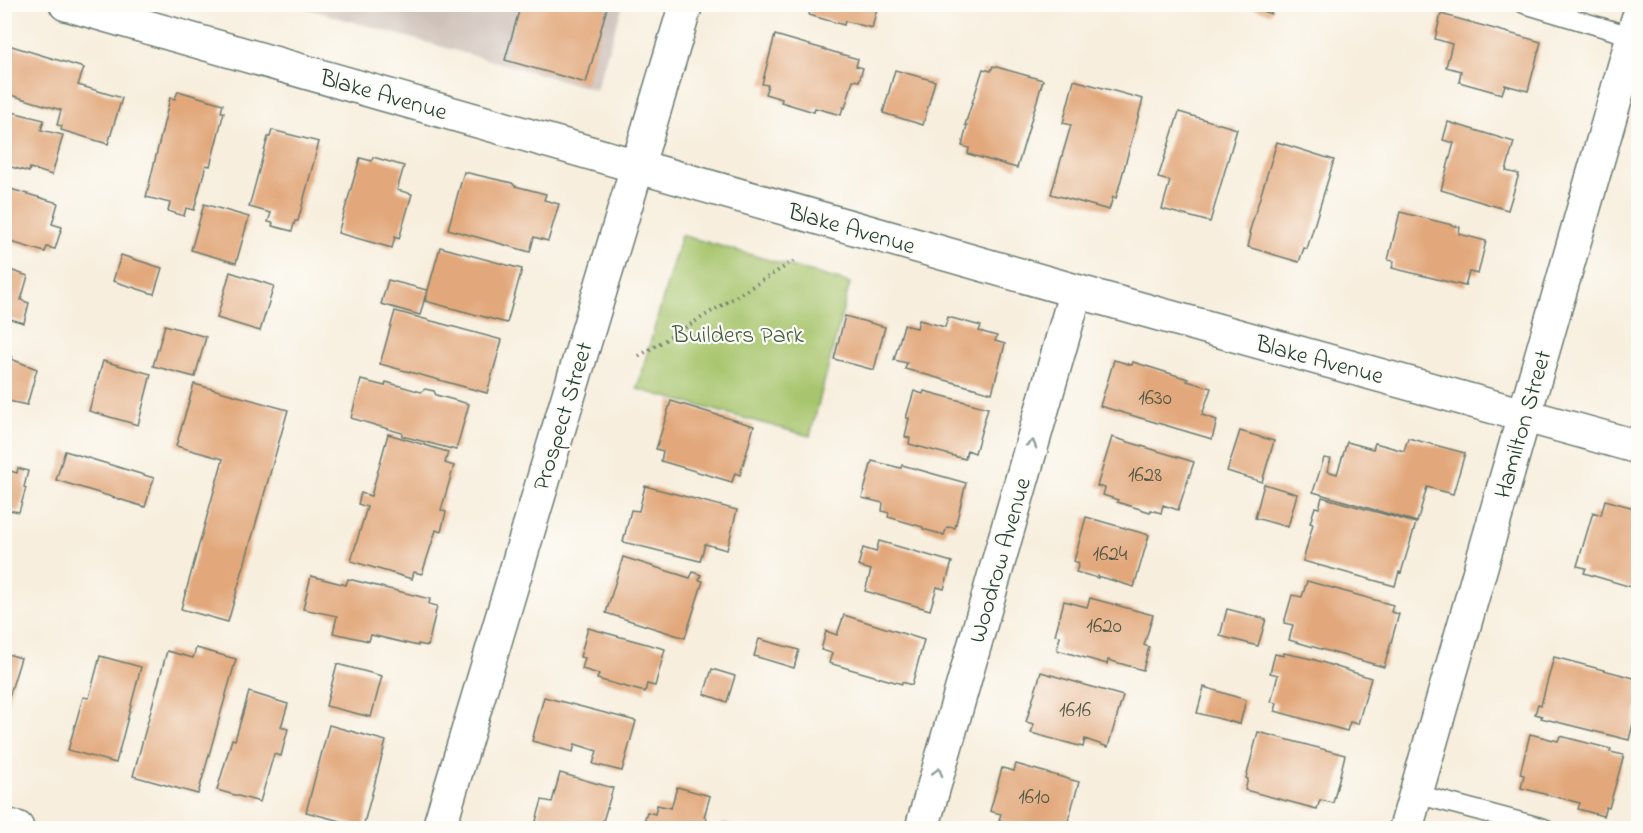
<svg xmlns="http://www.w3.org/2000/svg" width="1643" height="833" font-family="'Indie Flower',sans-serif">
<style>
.industrial{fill:#cec1b9}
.green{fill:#a7c56d;stroke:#638150;stroke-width:1.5}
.building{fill:#e2a87c}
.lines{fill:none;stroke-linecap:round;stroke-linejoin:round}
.service-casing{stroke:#6b7b6f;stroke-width:21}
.minor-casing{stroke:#6b7b6f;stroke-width:36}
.secondary-casing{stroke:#6b7b6f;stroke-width:36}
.path{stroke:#6b7b6f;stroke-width:4;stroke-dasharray:1.5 4.5;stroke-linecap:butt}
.service{stroke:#fff;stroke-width:18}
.minor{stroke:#fff;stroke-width:33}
.secondary{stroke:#fff;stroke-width:33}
.oneway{stroke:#8f9e9a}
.labels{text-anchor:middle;stroke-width:4.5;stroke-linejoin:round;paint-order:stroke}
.number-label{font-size:21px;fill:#505846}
.street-label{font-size:24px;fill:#1f3d34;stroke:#fdfcf7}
.park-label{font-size:24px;fill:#415f42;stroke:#fdfcf7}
</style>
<rect width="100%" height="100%" fill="#fdfcf7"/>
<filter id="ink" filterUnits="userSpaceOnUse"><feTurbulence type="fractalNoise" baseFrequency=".0167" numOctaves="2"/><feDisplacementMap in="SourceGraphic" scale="12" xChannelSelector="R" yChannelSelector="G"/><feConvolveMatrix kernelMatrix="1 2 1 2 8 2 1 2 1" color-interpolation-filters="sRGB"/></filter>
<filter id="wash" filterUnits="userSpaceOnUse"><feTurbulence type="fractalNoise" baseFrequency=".008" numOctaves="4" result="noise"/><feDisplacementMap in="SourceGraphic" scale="24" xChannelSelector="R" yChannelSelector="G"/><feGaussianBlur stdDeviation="1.35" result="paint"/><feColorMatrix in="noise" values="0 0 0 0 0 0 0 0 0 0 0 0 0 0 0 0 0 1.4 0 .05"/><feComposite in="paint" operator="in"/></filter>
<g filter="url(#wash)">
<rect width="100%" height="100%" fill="#f7eedd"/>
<path class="industrial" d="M293 5H623L596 90Z"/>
<path class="green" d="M681 235 850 283 810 436 637 389Z"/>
<g id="blocks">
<path class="building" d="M521 4H608L586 83 505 60Z
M803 4H878L872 28 845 21 844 25 809 15 811 7Z
M1241 4H1274L1271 14Z
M1441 14 1541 42 1528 91 1505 85 1502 94 1459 82 1461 71 1446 67 1452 44 1435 39Z
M775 35 858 59 856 66 863 68 859 81 853 80 845 108 843 107 841 115 815 108 814 112 781 102 782 99 765 94 768 85 762 84Z
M5 44 84 68 78 85 122 98 108 144 61 130 62 126 57 125 61 110 4 93Z
M993 66 1043 80 1017 168 968 154 969 148 962 146 967 125H965L983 69 991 71Z
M895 70 935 81 923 125 883 113Z
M1074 80 1143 99 1116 198 1113 197 1109 210 1051 194 1071 125 1063 123Z
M178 91 223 104 221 112H224L210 166 206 165 194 210 186 208 184 216 168 211 170 203 146 197 170 98 175 99Z
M4 110 44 120 41 130 63 135 52 175 30 168 29 172 4 165Z
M1179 112 1237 129 1210 222 1162 209 1170 181 1158 178Z
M1448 122 1514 142 1506 171 1519 174 1508 210 1441 190 1454 143 1443 140Z
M272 130 319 142 298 221H295L292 231 272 226 273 223 268 222 271 213 249 207 268 137H270Z
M1277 142 1334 160 1307 249 1304 248 1299 262 1248 247 1251 234 1249 233Z
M373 157 404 166 397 190 412 194 399 239 395 237 392 248 338 233 360 158 372 161Z
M464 172 512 183 515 186 546 194 544 200 559 204 548 241 534 237 530 252 448 229Z
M4 187 58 203 52 224 62 227 55 249 47 247 45 252 4 240Z
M204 204 249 217 236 263 191 250Z
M1400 212 1460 227 1459 234 1486 241 1478 274 1469 272 1465 286 1392 268 1394 261 1388 260Z
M440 247 522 269 507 323 425 301Z
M121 255 162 268 154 294 113 281Z
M4 268 28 276 21 300 29 303 24 323 7 318 4 323Z
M230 272 274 286 260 331 217 318Z
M388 280 427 290 420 315 381 304Z
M395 311 502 340 487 393 380 364Z
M845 316 885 327 874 370 834 359Z
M948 317 981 326 979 331 997 336 995 341 1005 344 992 393 905 369 907 363 894 360 904 325 917 328 919 320 945 327Z
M165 325 206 337 195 377 153 366Z
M4 355 12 357 11 359 37 369 27 405 4 400Z
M1114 360 1132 365 1133 362 1188 379 1187 381 1211 388 1202 415 1217 420 1212 439 1100 406Z
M103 361 151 374 138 425 89 411Z
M361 380 385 386 386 382 421 392 425 389 434 391 436 395 469 404 456 450 402 436V433L351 418Z
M194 384 288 410 228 622 181 609 223 459 176 446Z
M914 391 923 394 924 391 988 408 975 453 967 450 965 459 909 444 910 438 905 437 909 418H906Z
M671 401 754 426 740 475 735 473 732 482 661 461 663 451 656 449Z
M1240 431 1274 441 1262 482 1227 471Z
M388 434 448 452 445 463 454 466 441 510 446 512 441 532 436 530 422 574 414 572 412 579 351 561 367 507 358 504 361 493 371 496Z
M1112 437 1194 462 1178 510 1163 505 1161 513 1151 510 1150 512 1117 502 1118 500 1103 495 1105 488 1097 486Z
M1408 438 1465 453 1453 494 1427 487 1417 522 1313 492 1324 458 1331 459 1327 471 1337 474 1347 442 1373 449 1375 443 1404 451Z
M65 451 154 478 145 507 56 480Z
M872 461 901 468 902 465 966 483 955 528 947 527 944 535 923 529V527L888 517 889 513 882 511 883 503 862 498Z
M18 468 28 471 24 487 26 488 19 512 9 510 4 523V469L17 473Z
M1264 484 1297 494 1288 527 1255 518Z
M645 486 737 510 727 550 705 544 700 561 623 542 631 510 639 511Z
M1322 497 1416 523 1401 573 1399 572 1395 586 1303 561 1313 524 1310 523 1315 507 1319 508Z
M1605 500 1638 509V589L1584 573 1586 568 1577 566 1593 512 1601 515Z
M1086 517 1149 535 1134 587 1098 576V578L1076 572 1079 563 1074 561Z
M879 541 952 562 944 589 937 587 930 610 865 591 871 570 858 566 863 548 876 552Z
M623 557 690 578 693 572 701 575 699 580 703 581 685 638 606 613Z
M311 576 346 585 348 579 430 599 429 604 437 606 428 646 418 644V646L371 635 369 641 333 633 337 616 303 609Z
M1307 581 1393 605 1391 612 1399 614 1384 667 1289 640 1293 625 1284 623 1292 595 1302 597Z
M1090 598 1153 615 1144 645 1149 647 1143 670 1108 660 1107 664 1057 650 1060 636 1055 635 1064 601 1087 607Z
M1227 609 1266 619 1258 646 1220 636Z
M844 615 924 640 912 685 902 682V684L829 663 832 653 821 650 826 631 837 635Z
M588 628 665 649 655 686 647 684 645 692 597 679 599 674 582 669 585 658 580 657Z
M759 639 799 650 794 668 754 656Z
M196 648 236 659 198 794 133 776 167 651 193 658Z
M4 653 21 658 5 710H4Z
M1284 653 1312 659 1371 678 1358 724 1350 722 1347 731 1275 711 1277 703 1271 702 1278 675 1270 673 1275 654 1284 656Z
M100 656 141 667 116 763 68 750 83 697 89 698Z
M1554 657 1638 679V704L1629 740 1541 718 1542 716 1535 714 1538 704 1541 705Z
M337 664 382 676 371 717 326 706Z
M712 669 735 676 727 702 704 694Z
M1041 672 1123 696 1108 747 1085 739 1083 747 1031 733 1034 724 1026 722Z
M1204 687 1246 700 1240 724 1197 713Z
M249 692 288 704 281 727 288 729 281 756 274 754 260 802 217 790 232 739 235 740Z
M544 697 636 721 622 771 593 764 597 751 575 744 573 752 532 741Z
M329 725 386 741 363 827 306 812Z
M1258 732 1345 755 1333 803 1320 800 1317 809 1245 790 1248 779 1246 778Z
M1530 734 1558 741 1560 736 1611 749 1610 752 1624 755 1609 808 1606 807 1603 816 1578 809 1580 803 1521 788 1524 775 1520 774Z
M1016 764 1079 782 1066 828H1029L999 820 1001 814 990 811 1002 768 1014 771Z
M560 773 613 788 601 828H534L542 800 552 802Z
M677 787 710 796 704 817 707 818 704 828H642L647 812 655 814 657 805 671 808Z
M723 823 741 828H722Z"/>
</g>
</g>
<g filter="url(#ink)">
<use href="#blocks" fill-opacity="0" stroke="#6b7b6f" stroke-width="1.5"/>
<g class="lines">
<g class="service-casing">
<path id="service" d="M1524 4 1638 38
M1416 794 1544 828"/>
</g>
<g class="minor-casing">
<path id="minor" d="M66 4 1076 291 1638 447
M439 828 686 4
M922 828 1076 291
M1406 828 1638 19"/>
</g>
<g class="secondary-casing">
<path id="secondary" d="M4 825 17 828"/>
</g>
<path class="path" d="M639 356 794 261"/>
<use href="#service" class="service"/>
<use href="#minor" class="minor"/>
<use href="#secondary" class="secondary"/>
</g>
<defs><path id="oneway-chevron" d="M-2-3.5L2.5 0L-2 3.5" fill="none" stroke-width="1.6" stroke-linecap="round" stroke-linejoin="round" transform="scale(1.5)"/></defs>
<g class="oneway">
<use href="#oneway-chevron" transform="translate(1032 444) rotate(-74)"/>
<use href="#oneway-chevron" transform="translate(938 772) rotate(-74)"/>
</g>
</g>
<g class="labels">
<g class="number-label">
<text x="1155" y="404">1630</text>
<text x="1145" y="481">1628</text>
<text x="1110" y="560">1624</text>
<text x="1104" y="632">1620</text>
<text x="1075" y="716">1616</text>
<text x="1034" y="803">1610</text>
</g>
<g class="street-label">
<text transform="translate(384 94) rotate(16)" y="8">Blake Avenue</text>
<text transform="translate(852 228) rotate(16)" y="8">Blake Avenue</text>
<text transform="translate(1320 359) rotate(15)" y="8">Blake Avenue</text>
<text transform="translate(562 416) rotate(-73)" y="8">Prospect Street</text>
<text transform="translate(1522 424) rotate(-74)" y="8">Hamilton Street</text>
<text transform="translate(999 560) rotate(-74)" y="8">Woodrow Avenue</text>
</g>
<g class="park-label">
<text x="738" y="342">Builders Park</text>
</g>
</g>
<rect width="1643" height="833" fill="none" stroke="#fdfcf7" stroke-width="24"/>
</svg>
